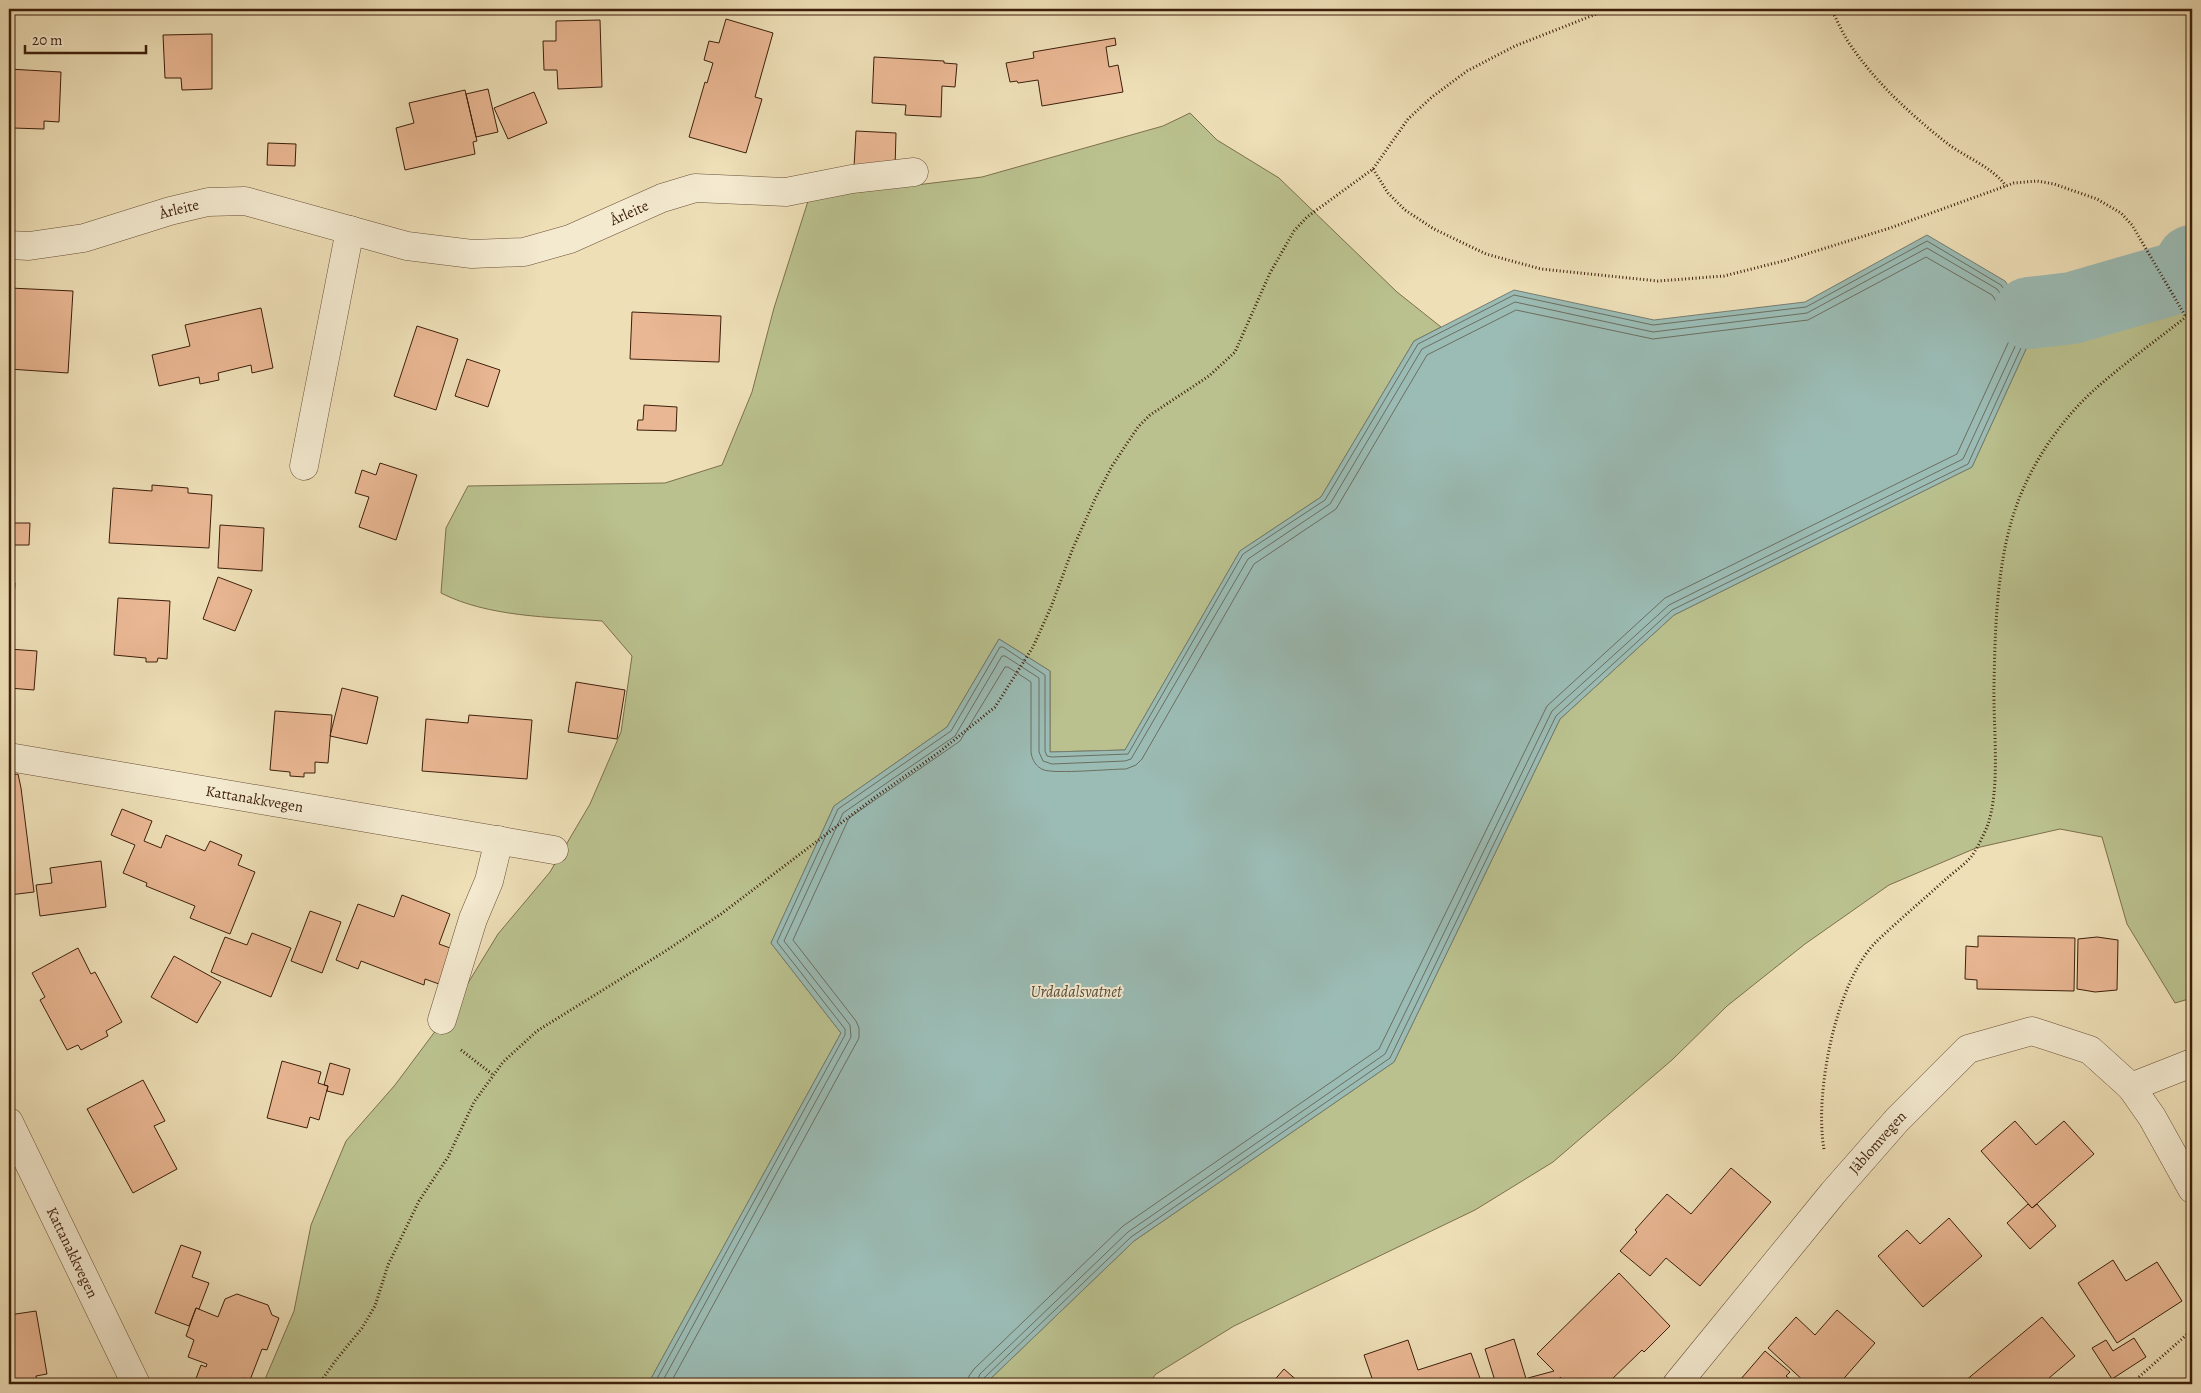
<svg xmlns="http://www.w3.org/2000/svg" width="2201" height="1393" font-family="Alegreya,serif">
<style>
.green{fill:#bac18e;stroke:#7c704c}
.water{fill:#9bbcb5;stroke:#757d71}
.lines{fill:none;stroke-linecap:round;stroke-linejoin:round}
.shore{stroke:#6c6e60;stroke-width:1}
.river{stroke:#9bbcb5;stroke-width:72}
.building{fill:#e9b793;stroke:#3d1f0b}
.minor-casing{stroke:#694f36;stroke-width:29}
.path{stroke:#3d1f0b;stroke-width:3;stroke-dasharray:1 2.5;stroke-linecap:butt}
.minor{stroke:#f4ead0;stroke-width:28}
.labels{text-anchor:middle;stroke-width:4;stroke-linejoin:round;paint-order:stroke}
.street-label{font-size:15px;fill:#3d1f0b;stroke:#f4ead0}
.water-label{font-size:16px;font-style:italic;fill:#594e3e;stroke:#f4ead0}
</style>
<rect width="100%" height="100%" fill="#eedfb7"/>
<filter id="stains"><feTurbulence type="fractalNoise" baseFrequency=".004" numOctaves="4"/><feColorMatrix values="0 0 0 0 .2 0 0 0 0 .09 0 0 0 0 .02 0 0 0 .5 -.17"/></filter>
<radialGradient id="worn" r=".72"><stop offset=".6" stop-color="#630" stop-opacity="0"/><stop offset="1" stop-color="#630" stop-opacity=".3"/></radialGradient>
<path class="green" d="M1190 113 1217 140 1279 178 1397 292 1441 327 1414 341 1321 497 1240 551 1125 750 1050 752V671L999 639 947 727 834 806 771 943 841 1033 648 1384H263L294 1311 311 1225 346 1141 395 1085 454 1006 498 934 550 872 590 804 621 732 632 656 602 621C550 617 488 617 441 593L446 528 468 486 665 483 722 465 752 392 774 308 809 198 982 177 1163 126Z
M2192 261V998L2175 1003 2127 924 2102 837 2060 829 1976 848 1889 885 1805 944 1727 1006 1672 1060 1553 1162 1475 1210 1234 1326 1156 1374 1148 1384H985L1134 1241 1394 1062 1560 719 1674 615 1972 467 2037 325 2029 313 2072 308 2183 276Z"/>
<path class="water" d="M1927 235 2005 281 2037 325 1972 467 1674 615 1560 719 1394 1062 1134 1241 985 1384H648L841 1033 771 943 834 806 947 727 999 639 1050 671V752L1125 750 1240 551 1321 497 1414 341 1514 290 1654 320 1805 302Z"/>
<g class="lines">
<path class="shore" d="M654 1384 845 1035V1029L777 942 838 809 951 731 1000 647H1003L1045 675V751L1047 756 1052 757 1128 754 1243 554 1325 500 1418 344 1514 295 1653 325 1806 307 1927 241 2001 285 2031 326 1968 464 1672 610 1556 716 1390 1058 1131 1237 984 1378 982 1384
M661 1384 851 1037 850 1025 784 941 843 813 955 736 1002 656H1005L1039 678V752L1043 761 1052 764 1125 761 1131 759 1248 559 1330 504 1422 349 1515 302 1653 332 1807 313 1927 248 1997 289 2024 327 1963 459 1669 605 1552 711 1385 1054 1128 1232 980 1374 976 1384
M670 1384 859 1038V1028L856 1021 793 940 849 818 960 741 1005 667H1008L1031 682V752C1032 760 1036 767 1044 770 1057 774 1110 769 1126 769L1136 765 1142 759 1254 564 1336 509 1427 355 1516 310 1653 339 1808 320 1926 257 1992 295 2015 328 1957 454 1665 598 1547 706 1379 1049 1123 1226 974 1369 969 1376 968 1384"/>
<path class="river" d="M2029 313 2072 308 2183 276 2192 261"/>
</g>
<path class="building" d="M726 19 773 33 755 97 762 99 746 153 689 137 705 82 707 83 713 63 704 60 709 41 719 43Z
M600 20 602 87 558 89 557 70H544L543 41H556V21Z
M212 34V89L182 90 181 78H165L163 35Z
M1115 38 1116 45 1106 47 1109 67 1118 65 1123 92 1042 106 1038 80 1018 83 1017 81 1010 82 1006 63 1034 58 1033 52Z
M874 57 944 61V63L957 64 955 87 942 86 941 117 905 115 906 105 872 103Z
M9 69 61 72 59 122 44 121V129L13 128V120H9Z
M488 89 498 132 476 137 466 94Z
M465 90 477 141 473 142 475 154 405 170 396 128 414 123 409 103Z
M534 92 547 123 508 139 494 108Z
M856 131 896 133 895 169 854 167Z
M268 143 296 144 295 166 267 165Z
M10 288 73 291 68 373 9 369Z
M261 308 273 368 252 373 251 365 218 373 219 380 200 384 199 377 159 386 152 355 190 346 185 325Z
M632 312 721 316 719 362 630 359Z
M417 326 458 339 436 410 394 396Z
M467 359 500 370 488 407 455 396Z
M644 405 677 407 676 431 637 430 638 420H643Z
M380 463 417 475 396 540 359 527 369 497 355 493 362 470 376 475Z
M152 485 188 488V493L212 495 209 548 109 543 113 488 152 491Z
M9 523H30L29 545H9Z
M220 525 264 528 262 571 218 568Z
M218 577 252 590 235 631 203 619Z
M9 583H15L11 643 9 642Z
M118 598 170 601 167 659 158 658 157 662H146V658L114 655Z
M9 649 37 651 34 690 9 688Z
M576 682 625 690 617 739 568 732Z
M342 688 378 697 367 744 330 736Z
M275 711 332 715 328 763 315 762V773H304V777L290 776V772L270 770Z
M469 715 532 720 527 779 422 771 426 719 468 723Z
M9 764 11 775 18 774 21 788 34 892 9 895Z
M122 809 152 821 144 841 161 848 166 835 205 851 210 841 242 855 238 865 255 872 230 934 190 918 195 906 146 886 147 883 123 873 135 845 111 835Z
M101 861 106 907 40 916 36 885 52 883 50 868Z
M402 895 450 914 439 944 453 949 439 984 425 979 424 985 361 961 358 969 336 960 358 904 394 917Z
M310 911 341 922 322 973 291 961Z
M252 933 291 948 271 997 211 972 225 937 247 945Z
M1978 936 2075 938 2074 991 1977 989V980L1965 979 1966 946 1978 947Z
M2097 937 2118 940 2117 990 2095 992 2077 989 2078 939Z
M78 948 91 974 95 972 122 1022 106 1031 108 1036 81 1050 78 1045 67 1050 40 1000 45 997 32 973Z
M174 956 221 982 197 1023 151 997Z
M282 1061 321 1072 318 1083 328 1086 319 1120 310 1117 307 1128 267 1118Z
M330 1063 350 1069 343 1095 327 1091 328 1086 324 1085Z
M143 1080 165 1121 154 1126 177 1169 133 1193 87 1109Z
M2015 1121 2036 1145 2064 1121 2094 1154 2032 1208 1981 1151Z
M1731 1168 1771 1202 1700 1286 1666 1258 1650 1276 1620 1251 1637 1232 1635 1230 1667 1194 1691 1214Z
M2028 1204 2032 1208 2037 1204 2056 1226 2030 1249 2007 1223Z
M1949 1218 1982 1256 1923 1307 1878 1256 1907 1230 1920 1244Z
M181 1245 201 1252 192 1277 209 1283 199 1309 196 1308 189 1326 155 1313Z
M2113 1260 2126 1281 2157 1262 2182 1301 2117 1343 2078 1283Z
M1619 1273 1670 1326 1644 1352 1642 1350 1607 1384H1567L1560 1377 1562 1384H1529L1528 1378 1554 1371 1537 1354Z
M237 1294 268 1305 272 1315 279 1318 267 1350 262 1349 250 1380 243 1378 241 1384H194L201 1365 206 1367 207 1364 188 1357 194 1340 186 1336 196 1308 218 1317 225 1299Z
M1837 1310 1875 1343 1839 1384H1807L1768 1348 1796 1317 1815 1335Z
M36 1311 47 1374 36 1376 37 1384H9V1315Z
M2042 1317 2075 1356 2042 1384H1967L1965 1381Z
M2134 1338 2146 1357 2112 1379 2092 1348 2106 1340 2113 1351Z
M1514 1339 1527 1382 1519 1384H1496L1485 1349Z
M1408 1340 1418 1370 1471 1353 1482 1384H1374L1364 1355Z
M1765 1351 1790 1372 1786 1376 1796 1384H1745L1740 1380Z
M1284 1369 1301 1384H1271Z"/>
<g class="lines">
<g class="minor-casing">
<g id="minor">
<path id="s1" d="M9 245 29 246 84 238 170 211 208 202 245 201 407 246 472 254 524 252 570 239 662 198 695 188 786 192 852 179 914 172"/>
<path d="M304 466 350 230"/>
<path id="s2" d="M9 757 554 850"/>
<path d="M442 1020 473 919 489 881 499 840"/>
<path d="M2131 1087 2192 1063"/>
<path id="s3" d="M9 1122 136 1384"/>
<path id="s4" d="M1677 1384 1833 1193 1897 1120 1968 1049 2032 1031 2090 1050 2131 1087 2152 1117 2192 1189"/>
</g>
</g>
<path class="path" d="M1831 9C1837 20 1842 32 1849 43 1875 82 1911 115 1948 144 1967 158 1992 167 2006 186
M1373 169 1388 193 1405 210 1434 229 1486 254 1541 269 1658 281 1724 276 1787 260 1890 228 2014 183 2037 181 2054 184 2097 199 2121 213 2132 225 2186 317
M461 1050 492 1074
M1824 1149C1814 1094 1836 980 1877 941 1899 920 1923 900 1946 879 1954 872 1964 865 1971 857 1977 849 1983 836 1987 827 2001 789 1993 727 1994 686 1995 627 1997 554 2019 499 2034 460 2062 419 2093 391 2124 363 2160 338 2192 312
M319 1384 336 1360 362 1328 375 1306 388 1265 419 1201 448 1157 474 1102 503 1062 537 1031 664 952 721 914 874 798 938 753 995 707 1033 647 1051 607 1073 548 1095 499 1112 466 1138 427 1150 415 1209 376 1235 352 1270 273 1294 231 1307 217 1373 169 1408 119 1432 97 1467 71 1515 46 1609 9
M2131 1384 2192 1330"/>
<use href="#minor" class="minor"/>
</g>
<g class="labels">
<g class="street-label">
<text dy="5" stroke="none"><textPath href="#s1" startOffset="175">Årleite</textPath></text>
<text dy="5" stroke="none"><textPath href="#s1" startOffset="640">Årleite</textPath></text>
<text dy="5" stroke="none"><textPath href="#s2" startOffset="249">Kattanakkvegen</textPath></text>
<text dy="5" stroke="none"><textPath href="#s4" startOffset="314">Jåblomvegen</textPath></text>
<text dy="5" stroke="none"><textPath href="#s3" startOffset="145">Kattanakkvegen</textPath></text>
</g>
<g class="water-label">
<text x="1076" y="997">Urdadalsvatnet</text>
</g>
</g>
<rect width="2201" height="1393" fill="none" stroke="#eedfb7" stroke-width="30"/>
<rect x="10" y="10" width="2181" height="1373" fill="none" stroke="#3d1f0b" stroke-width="2.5"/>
<rect x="15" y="15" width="2171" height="1363" fill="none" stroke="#3d1f0b"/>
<path d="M25 45v8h121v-8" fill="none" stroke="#3d1f0b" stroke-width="2.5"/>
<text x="32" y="45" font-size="15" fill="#3d1f0b" stroke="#f4ead0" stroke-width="4" paint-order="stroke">20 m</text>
<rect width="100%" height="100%" filter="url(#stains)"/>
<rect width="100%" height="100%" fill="url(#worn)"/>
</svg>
